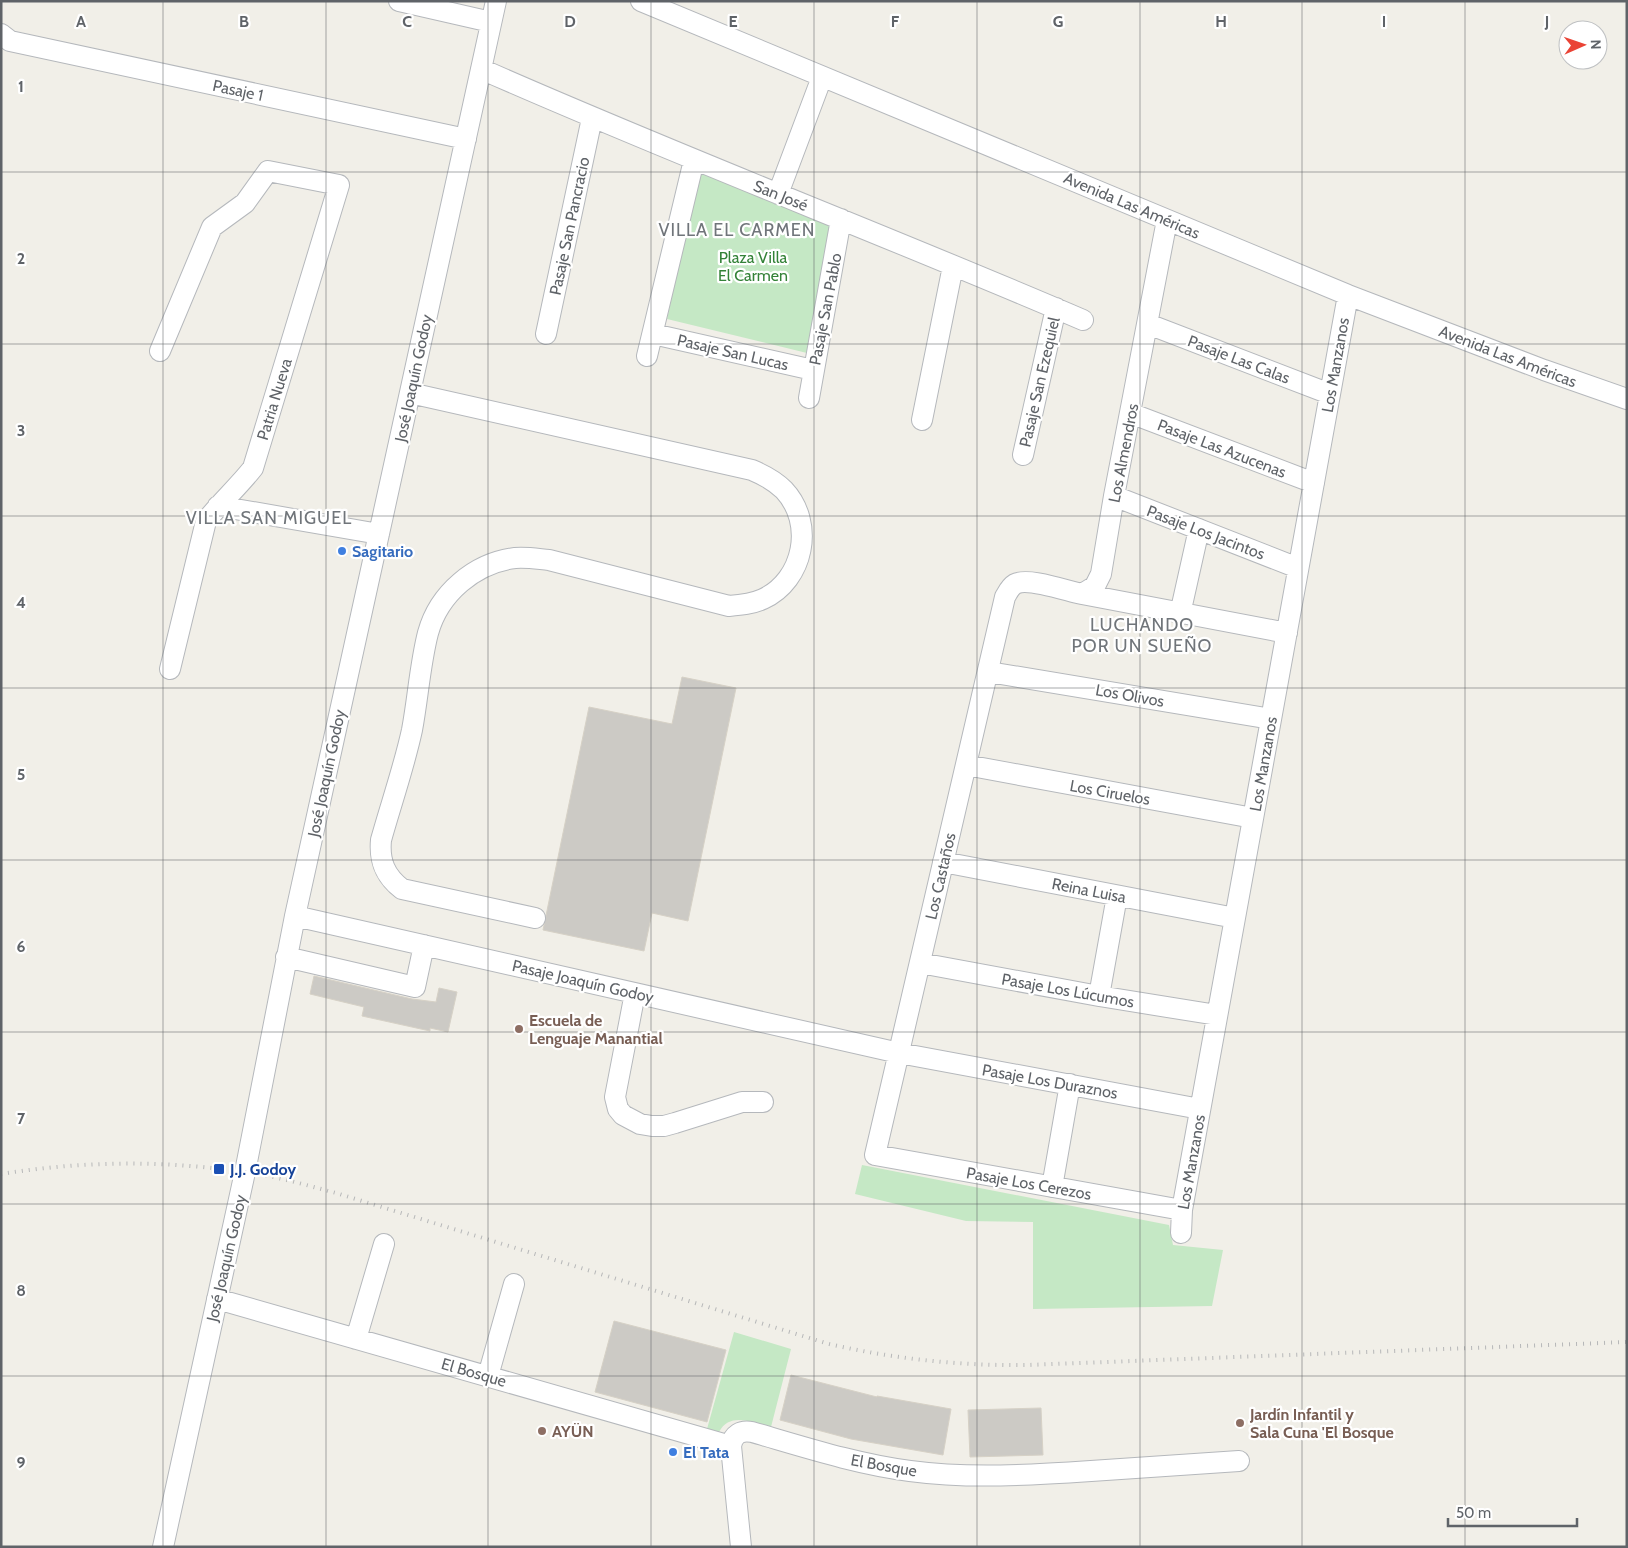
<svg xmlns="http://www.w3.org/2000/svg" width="1628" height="1548" font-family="Cabin,sans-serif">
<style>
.green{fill:#c5e8c5}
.building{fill:#cccac5;stroke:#d6d1c6}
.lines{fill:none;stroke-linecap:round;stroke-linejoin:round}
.minor-casing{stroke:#b5b8bc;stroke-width:22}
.minor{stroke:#fff;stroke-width:20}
.rail{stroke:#b6b7b8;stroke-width:4;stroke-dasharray:1 6;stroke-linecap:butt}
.grid{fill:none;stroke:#5f6368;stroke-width:1;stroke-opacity:0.55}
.shop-dot{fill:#3f7fe0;stroke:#fff;stroke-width:2}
.education-dot{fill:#8d6e63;stroke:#fff;stroke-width:2}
.transit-dot{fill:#1a4fb4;stroke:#fff;stroke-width:2}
.labels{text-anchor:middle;stroke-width:4.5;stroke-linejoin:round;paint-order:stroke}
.street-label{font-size:16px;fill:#5f6368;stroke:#fff}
.park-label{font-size:16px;fill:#348238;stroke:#fff}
.shop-label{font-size:16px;font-weight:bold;fill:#366cbe;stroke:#fff;text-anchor:start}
.education-label{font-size:16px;font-weight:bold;fill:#785e54;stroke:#fff;text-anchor:start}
.transit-label{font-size:16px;font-weight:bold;fill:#164399;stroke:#fff;text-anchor:start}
.neighbourhood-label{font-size:18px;letter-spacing:1px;fill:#70757a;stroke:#fff}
.grid-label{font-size:16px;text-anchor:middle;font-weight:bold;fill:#5f6368;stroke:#fff;stroke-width:4.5;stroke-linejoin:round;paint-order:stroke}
</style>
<rect width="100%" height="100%" fill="#f1efe8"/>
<path class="green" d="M700 169 839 225 811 354 667 319Z
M862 1165 1169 1225 1173 1245 1223 1250 1212 1306 1033 1309V1222L966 1221 855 1194Z
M734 1332 791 1349 771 1427C753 1423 730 1411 719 1432L707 1429Z"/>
<path class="building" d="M682 677 736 688 688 921 652 913 644 951 543 930 589 707 672 724Z
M314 976 412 999 436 1002 439 988 457 992 448 1032 430 1028V1031L362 1016 364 1007 310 994Z
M614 1321 726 1350 707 1422 595 1392Z
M791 1375 877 1397V1396L951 1409 943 1455 851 1439 780 1420Z
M1041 1408 1043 1455 970 1457 968 1410Z"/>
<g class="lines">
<g class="minor-casing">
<path id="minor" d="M399 1 491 22
M641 1 1348 295 1544 370 1627 399
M1 34 10 41 466 139
M481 69C680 157 883 234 1083 320
M778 194 822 77
M1167 220 1114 496 1101 574 1095 586 1082 594C1067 591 1028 577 1015 584 1010 587 1008 592 1005 597L875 1155 1182 1210
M1148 324 1330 394
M546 334 592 118
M653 334 813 370
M160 351 212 227 245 203 268 171 339 185 253 468C238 487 221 502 206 521L170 669
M647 356 694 160
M410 393 752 470C764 475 775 481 784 490 815 523 804 580 763 599 752 604 741 605 729 606L549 560C538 559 527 557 515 558 475 563 439 593 428 633 420 664 418 698 412 730 404 767 391 804 381 840 379 861 385 876 402 889L535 918
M809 398 841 219
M1130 413 1314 483
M922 420 953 266
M1023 455 1056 308
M1114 496 1298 568
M218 506 379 534
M1082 594 1287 633
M1180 614 1199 529
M989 672 1271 719
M966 765 1253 818
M943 862 1235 918
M295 916 899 1053 1200 1109
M286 957 415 987 424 945
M920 963 1099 996 1217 1015
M635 993 615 1097 618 1109 623 1115 640 1124 652 1126H664L675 1123 742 1102H763
M1099 996 1117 896
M1052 1187 1070 1084
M1181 1233 1182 1210 1348 295
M217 1299 731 1446
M356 1339 384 1244
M488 1376 514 1284
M163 1547 245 1172 295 916 496 1
M741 1547 731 1446C733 1434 741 1430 752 1432 804 1447 856 1464 910 1471 970 1479 1031 1475 1091 1471 1140 1468 1189 1464 1239 1461"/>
</g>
<use href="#minor" class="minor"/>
<path class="rail" d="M1 1174C82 1161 162 1160 244 1172 275 1176 306 1185 336 1193L829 1344C895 1359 960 1366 1028 1365L1627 1342"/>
</g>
<path class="grid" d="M163 1V1547M326 1V1547M488 1V1547M651 1V1547M814 1V1547M977 1V1547M1140 1V1547M1302 1V1547M1465 1V1547M1 172H1627M1 344H1627M1 516H1627M1 688H1627M1 860H1627M1 1032H1627M1 1204H1627M1 1376H1627"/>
<g class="shop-dot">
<circle cx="342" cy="551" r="5"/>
<circle cx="673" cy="1452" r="5"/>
</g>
<g class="education-dot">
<circle cx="519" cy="1029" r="5"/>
<circle cx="1240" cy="1423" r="5"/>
<circle cx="542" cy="1431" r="5"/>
</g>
<rect class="transit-dot" x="213" y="1163" width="12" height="12" rx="2.5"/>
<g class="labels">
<g class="street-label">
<text transform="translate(238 90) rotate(12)" y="6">Pasaje 1</text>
<text transform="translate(781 195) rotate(22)" y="6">San José</text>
<text transform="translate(1132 205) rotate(23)" y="6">Avenida Las Américas</text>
<text transform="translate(569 226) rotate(-78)" y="6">Pasaje San Pancracio</text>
<text transform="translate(825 309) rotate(-79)" y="6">Pasaje San Pablo</text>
<text transform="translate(733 352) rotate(13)" y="6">Pasaje San Lucas</text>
<text transform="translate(1508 356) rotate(21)" y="6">Avenida Las Américas</text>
<text transform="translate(1239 359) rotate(21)" y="6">Pasaje Las Calas</text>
<text transform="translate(1335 365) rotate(-80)" y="6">Los Manzanos</text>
<text transform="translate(413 378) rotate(-78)" y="6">José Joaquín Godoy</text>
<text transform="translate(1039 382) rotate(-77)" y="6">Pasaje San Ezequiel</text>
<text transform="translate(274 399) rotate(-73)" y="6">Patria Nueva</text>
<text transform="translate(1222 448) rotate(21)" y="6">Pasaje Las Azucenas</text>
<text transform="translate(1123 453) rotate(-79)" y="6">Los Almendros</text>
<text transform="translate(1206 532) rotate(21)" y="6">Pasaje Los Jacintos</text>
<text transform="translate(1130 695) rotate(10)" y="6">Los Olivos</text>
<text transform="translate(1263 764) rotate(-80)" y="6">Los Manzanos</text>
<text transform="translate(326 773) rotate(-78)" y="6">José Joaquín Godoy</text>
<text transform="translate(1110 792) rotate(10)" y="6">Los Ciruelos</text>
<text transform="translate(940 876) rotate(-77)" y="6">Los Castaños</text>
<text transform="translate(1089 890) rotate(11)" y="6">Reina Luisa</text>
<text transform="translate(583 981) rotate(13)" y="6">Pasaje Joaquín Godoy</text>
<text transform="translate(1068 990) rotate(10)" y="6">Pasaje Los Lúcumos</text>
<text transform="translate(1050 1081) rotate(10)" y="6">Pasaje Los Duraznos</text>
<text transform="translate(1191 1162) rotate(-80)" y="6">Los Manzanos</text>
<text transform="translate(1029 1183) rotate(10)" y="6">Pasaje Los Cerezos</text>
<text transform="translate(226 1258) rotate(-77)" y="6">José Joaquín Godoy</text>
<text transform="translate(474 1372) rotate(16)" y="6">El Bosque</text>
<text transform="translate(884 1465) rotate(10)" y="6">El Bosque</text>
</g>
<g class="park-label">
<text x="753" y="263">Plaza Villa<tspan x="753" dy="18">El Carmen</tspan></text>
</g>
<g class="shop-label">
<text x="352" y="557">Sagitario</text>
<text x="683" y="1458">El Tata</text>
</g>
<g class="education-label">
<text x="529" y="1026">Escuela de<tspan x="529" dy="18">Lenguaje Manantial</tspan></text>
<text x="1250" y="1420">Jardín Infantil y<tspan x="1250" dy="18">Sala Cuna 'El Bosque</tspan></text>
<text x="552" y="1437">AYÜN</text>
</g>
<g class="transit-label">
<text x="230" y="1175">J.J. Godoy</text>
</g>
<g class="neighbourhood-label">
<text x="737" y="236">VILLA EL CARMEN</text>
<text x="269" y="524">VILLA SAN MIGUEL</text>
<text x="1142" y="631">LUCHANDO<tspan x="1142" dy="21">POR UN SUEÑO</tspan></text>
</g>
</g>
<g class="grid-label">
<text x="81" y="27">A</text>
<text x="244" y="27">B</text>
<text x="407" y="27">C</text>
<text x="570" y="27">D</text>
<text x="733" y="27">E</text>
<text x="895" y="27">F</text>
<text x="1058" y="27">G</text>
<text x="1221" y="27">H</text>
<text x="1384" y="27">I</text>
<text x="1547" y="27">J</text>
<text x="21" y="92">1</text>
<text x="21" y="264">2</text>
<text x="21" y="436">3</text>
<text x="21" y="608">4</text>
<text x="21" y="780">5</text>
<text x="21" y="952">6</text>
<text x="21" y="1124">7</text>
<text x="21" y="1296">8</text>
<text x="21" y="1468">9</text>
</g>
<rect width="1628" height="1548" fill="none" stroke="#5f6368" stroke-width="5"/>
<g transform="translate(1583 45) rotate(88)"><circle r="24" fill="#ffffff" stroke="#bfc1c3"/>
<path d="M0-4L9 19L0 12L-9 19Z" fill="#ea4335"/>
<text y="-8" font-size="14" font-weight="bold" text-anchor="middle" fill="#5f6368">N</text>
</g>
<path d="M1448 1518v8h129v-8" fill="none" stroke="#5f6368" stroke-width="2.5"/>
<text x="1456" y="1518" font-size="15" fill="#5f6368" stroke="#ffffff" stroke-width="4" paint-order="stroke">50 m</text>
</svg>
